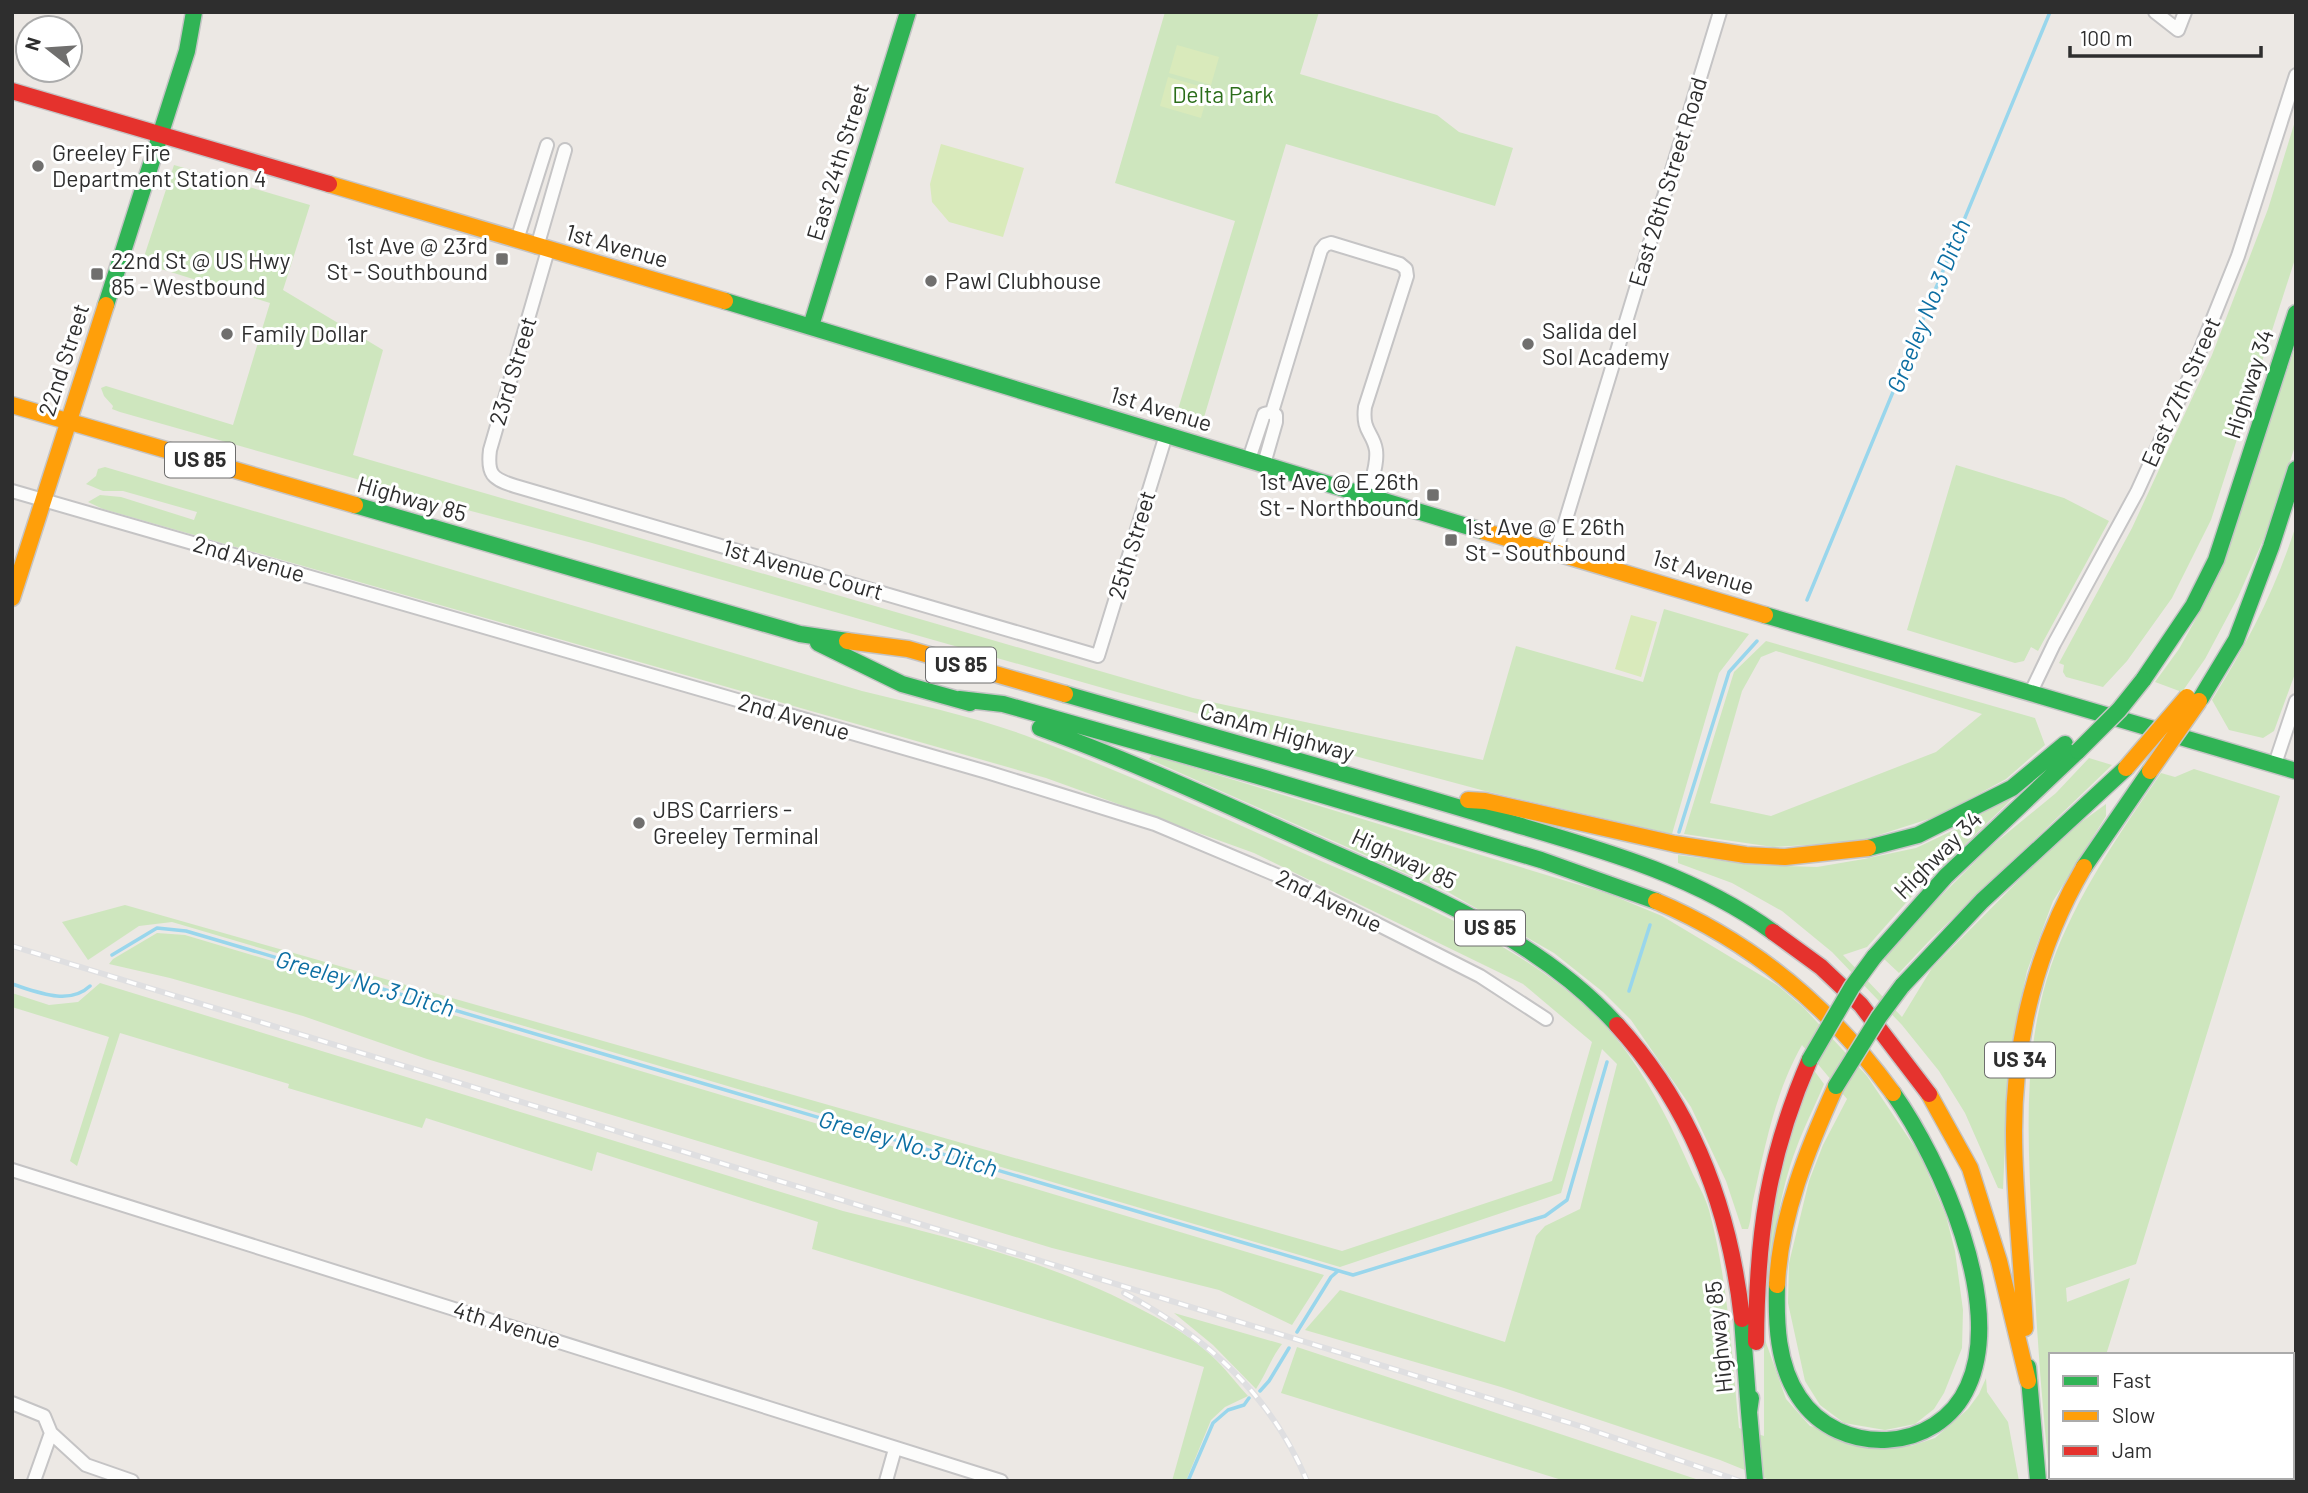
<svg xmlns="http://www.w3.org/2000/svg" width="2308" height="1493" font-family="Barlow,sans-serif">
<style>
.green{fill:#cee6be;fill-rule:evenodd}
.pitch{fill:#d9eabb}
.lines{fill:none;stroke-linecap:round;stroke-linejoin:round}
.stream{stroke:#99d6ec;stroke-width:3.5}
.street-casing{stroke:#c5c4c5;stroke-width:16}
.fast-casing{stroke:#c5c4c5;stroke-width:19}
.slow-casing{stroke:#c5c4c5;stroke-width:19}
.jam-casing{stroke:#c5c4c5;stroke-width:19}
.street{stroke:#fcfcfb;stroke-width:12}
.fast{stroke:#30b455;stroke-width:16}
.slow{stroke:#ff9f0a;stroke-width:16}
.jam{stroke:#e5322d;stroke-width:16}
.rail-casing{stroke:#dfdfe1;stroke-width:6}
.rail{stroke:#fff;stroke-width:3.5;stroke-dasharray:10;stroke-linecap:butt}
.fast-bridge-casing{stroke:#c6c5c4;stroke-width:19;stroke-linecap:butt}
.slow-bridge-casing{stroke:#c6c5c4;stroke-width:19;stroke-linecap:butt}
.fast-bridge{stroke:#30b455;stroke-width:16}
.slow-bridge{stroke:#ff9f0a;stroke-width:16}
.poi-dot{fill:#706f6e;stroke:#fff;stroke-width:2.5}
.labels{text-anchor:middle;stroke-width:6;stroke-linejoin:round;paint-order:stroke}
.shield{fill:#fff;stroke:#6d6d6d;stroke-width:2}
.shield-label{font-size:21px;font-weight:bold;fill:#2e2e2e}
.park-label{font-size:23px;fill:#2c6e1b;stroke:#fff}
.poi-label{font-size:23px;fill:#2e2e2e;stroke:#fff;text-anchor:start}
.street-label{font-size:23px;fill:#2e2e2e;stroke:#fff}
.water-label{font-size:24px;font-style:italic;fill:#0d6fa3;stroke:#fff}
</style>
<rect width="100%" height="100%" fill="#ece8e4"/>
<path class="green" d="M1165 12H1319L1300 74 1437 115 1459 132 1513 148 1495 206 1286 144 1202 424 1176 416 1235 221 1115 183Z
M2296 118V256L2211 520 2172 598 2127 661 2103 687 2066 677 2063 672 2064 665 2059 663 2132 528 2212 355 2268 209Z
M174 165 310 205 283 290 383 350 353 455 1193 698 1483 760 1516 646 1643 682 1664 609 1749 634 1719 673 1672 834 1485 791 1117 692 592 543 452 506 120 412 112 409 113 406 104 396 101 388 106 386 233 425 270 303 142 263Z
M2296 345V443L2268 529 2238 597 2205 659 2182 692 2155 682 2179 649 2207 599Z
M1956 465 2064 498 2109 521 2038 651 2031 647 2024 661 2015 663 1907 630Z
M105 467 862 691C919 705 977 717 1032 738 1124 772 1214 814 1305 854 1413 902 1557 954 1628 1054 1654 1090 1673 1129 1691 1170 1697 1183 1705 1196 1709 1210 1728 1281 1732 1356 1739 1428L1764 1436V1337L1786 1399 1810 1426 1911 1446 1935 1438 1968 1409 1979 1394 1986 1378 1987 1392 2008 1422 2019 1481H1772L1720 1460 1501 1387 1305 1330 1340 1290 1505 1342 1536 1236 1545 1226 1580 1209 1617 1064 1602 1049 1561 1193 1340 1267 172 922 139 926 88 960 62 922 125 905 1342 1251 1552 1181 1592 1042 1523 984 1254 853 1046 778 103 509 88 502 100 495 121 497 194 520 197 512 123 491H103L86 484 96 476 98 469Z
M2296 525V671L2274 731 2263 738 2229 730 2212 700C2247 644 2276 589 2296 525Z
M1766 641 2035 718 2045 745 2006 779 1938 816 1857 842 1773 847 1684 834 1734 672ZM1776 651 1982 714 1936 752 1771 816 1710 803 1742 691 1761 657Z
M1152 755 1609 894 1662 916 1777 985 1804 1008 1867 1076 1920 1155 1946 1216 1955 1251 1963 1310 1962 1348 1944 1393 1934 1409 1915 1424 1885 1430 1844 1423 1820 1405 1805 1381 1788 1303 1789 1263 1809 1181 1823 1145 1847 1099 1802 1045C1776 1090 1765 1146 1754 1196 1751 1207 1752 1218 1748 1229H1742L1726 1181 1691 1107 1631 1020 1603 992 1554 953 1448 892 1149 759Z
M2089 758 2112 765 1930 940 1899 973 1884 959 1912 925 1989 848 2056 793Z
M2194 769 2280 796 2136 1264 2066 1288 2067 1302 2130 1278 2106 1355H2051V1477H2101V1481H2050C2041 1396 2035 1312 2032 1228 2028 1139 2022 1051 2051 966 2076 896 2119 834 2161 773L2175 777Z
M2019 792 1912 896 1867 947 1843 955 1902 1017 1932 968 2033 866 2080 823 2106 804V816L2053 901 2027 971 2009 1055 2003 1189 1998 1188 1965 1113 1939 1071 1902 1025 1832 952 1782 911 1732 883 1678 863V855L1755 865 1817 867 1864 859 1916 848 1954 830Z
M157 933 185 935 1324 1275 1292 1325 1219 1290 1052 1248 427 1059 303 1016 170 978 109 964 113 959Z
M100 983 843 1211C946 1237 1052 1261 1146 1312 1169 1324 1193 1338 1212 1356 1225 1368 1236 1383 1248 1396L1225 1407 1211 1420 1186 1481H1172L1204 1367 812 1249 818 1222 597 1152 592 1171 426 1118 422 1128 288 1088 289 1084 120 1033 77 1166 70 1161 109 1037 12 1007V993L49 1005 78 1002Z
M1813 1069 1824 1084C1815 1106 1804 1127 1796 1149 1778 1196 1773 1248 1766 1298H1760L1785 1142Z
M1174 1313 1282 1344C1271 1358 1266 1374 1256 1389L1213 1345Z
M1297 1347 1702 1481H1565L1281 1393Z"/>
<path class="pitch" d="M1177 45 1219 57 1211 85 1169 73Z
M1168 77 1209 89 1201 118 1160 106Z
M941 144 1024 168 1003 237 949 222 932 202 930 184Z
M1631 615 1657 622 1641 677 1615 669Z"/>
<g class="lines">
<path class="stream" d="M1807 600 2050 12
M1679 832 1729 672 1757 641
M112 955 157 928 186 931 1353 1275 1545 1216 1567 1200 1607 1062
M12 984C37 992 69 1006 90 986
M1629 991 1650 925
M1297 1332 1331 1277 1338 1271
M1260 1391 1269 1381 1289 1348
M1188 1481 1213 1423 1228 1410 1244 1405 1249 1398"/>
<g class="street-casing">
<path id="street" d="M2155 12 2178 30 2185 12
M517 240 547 145
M537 247 565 150
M548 250 490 450C487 474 492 479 515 486L1098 656 1166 435
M1272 412 1321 250 1325 245 1331 243 1400 264 1406 269 1407 276 1365 407C1362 432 1373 432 1376 450 1378 465 1371 480 1368 495
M1249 459 1264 414 1272 412 1276 415V422L1264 464
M12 491 987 772 1155 824 1293 882 1371 921 1480 976 1546 1019
M1556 552 1720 12
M2030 694 2054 644 2137 492 2189 378 2238 256 2296 75
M2275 764 2296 701
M12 1170 1001 1481
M12 1403 44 1416 51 1433 86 1465 132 1481
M34 1481 51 1433
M886 1481 895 1449"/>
</g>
<g class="fast-casing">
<path id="fast" d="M725 301 1483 531
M106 305 187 51 194 12
M811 326 908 12
M355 505 800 634 847 641
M1765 615 2296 771
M818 643 902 684 970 703
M2143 680 2193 606 2216 560 2296 313
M1065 694C1204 734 1344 773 1484 815 1583 845 1688 870 1773 932
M2201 698 2236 640 2271 547 2296 469
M959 699 1003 704 1258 776 1541 860 1656 901
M1040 728C1132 761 1220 802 1309 842 1418 891 1535 934 1617 1025
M1868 848 1918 835 2012 788 2065 744
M2084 867 2150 771
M1874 957 1946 876 2078 751
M1902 986 1982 901 2126 768
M1777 1285C1776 1323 1777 1364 1799 1397 1839 1458 1938 1454 1968 1386 2005 1304 1941 1161 1893 1093
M1742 1319 1749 1412
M2028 1367 2038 1481
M1751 1398 1749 1412 1755 1481"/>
</g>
<g class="slow-casing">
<path id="slow" d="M329 184 725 301
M12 405 355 505
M1483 531 1765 615
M12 598 106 305
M847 641 908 649 1065 694
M1468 800 1485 801 1675 844 1746 855 1785 857 1868 848
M1656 901C1753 942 1831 1008 1893 1093
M1929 1094 1970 1168 1999 1261 2028 1381
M1777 1285C1780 1216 1808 1148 1836 1086
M2025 1328C2022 1262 2014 1197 2014 1131 2014 1039 2037 947 2084 867"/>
</g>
<g class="jam-casing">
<path id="jam" d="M12 91 329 184
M1773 932 1821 967 1861 1005 1929 1094
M1617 1025C1692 1107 1730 1209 1742 1319
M1756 1342C1757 1235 1767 1158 1810 1059"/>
</g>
<use href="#street" class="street"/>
<use href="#fast" class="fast"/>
<use href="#slow" class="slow"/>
<use href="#jam" class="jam"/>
<g class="rail-casing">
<path id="rail" d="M12 946 1583 1427 1740 1481
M1124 1293C1206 1337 1270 1393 1307 1481"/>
</g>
<use href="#rail" class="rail"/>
<g class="fast-bridge-casing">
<path id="fast-bridge" d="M2078 751 2119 710 2143 680
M1810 1059 1852 987 1874 957
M1836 1086 1879 1017 1902 986"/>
</g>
<g class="slow-bridge-casing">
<path id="slow-bridge" d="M2126 768 2187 697
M2150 771 2199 701"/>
</g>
<use href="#fast-bridge" class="fast-bridge"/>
<use href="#slow-bridge" class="slow-bridge"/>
</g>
<g class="poi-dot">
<circle cx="38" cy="166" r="7"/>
<rect x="495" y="252" width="14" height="14" rx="3.5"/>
<rect x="90" y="267" width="14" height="14" rx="3.5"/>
<circle cx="931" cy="281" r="7"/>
<circle cx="227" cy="334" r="7"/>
<circle cx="1528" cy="344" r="7"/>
<rect x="1426" y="488" width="14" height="14" rx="3.5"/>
<rect x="1444" y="533" width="14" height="14" rx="3.5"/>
<circle cx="639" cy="823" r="7"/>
</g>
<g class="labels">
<g class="shield">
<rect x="165" y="442.5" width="70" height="35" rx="5"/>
<rect x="926" y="647.5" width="70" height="35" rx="5"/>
<rect x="1455" y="910.5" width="70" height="35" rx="5"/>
<rect x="1985" y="1042.5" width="70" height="35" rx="5"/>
</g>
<g class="shield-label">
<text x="200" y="467">US 85</text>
<text x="961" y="672">US 85</text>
<text x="1490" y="935">US 85</text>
<text x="2020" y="1067">US 34</text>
</g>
<g class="park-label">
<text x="1223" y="103">Delta Park</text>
</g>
<g class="poi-label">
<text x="52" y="161">Greeley Fire<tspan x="52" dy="26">Department Station 4</tspan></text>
<text x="488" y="254" text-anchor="end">1st Ave @ 23rd<tspan x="488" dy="26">St - Southbound</tspan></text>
<text x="111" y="269">22nd St @ US Hwy<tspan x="111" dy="26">85 - Westbound</tspan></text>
<text x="945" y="289">Pawl Clubhouse</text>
<text x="1542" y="339">Salida del<tspan x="1542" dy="26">Sol Academy</tspan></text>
<text x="241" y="342">Family Dollar</text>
<text x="1419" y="490" text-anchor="end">1st Ave @ E 26th<tspan x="1419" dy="26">St - Northbound</tspan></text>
<text x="1465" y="535">1st Ave @ E 26th<tspan x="1465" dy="26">St - Southbound</tspan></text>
<text x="653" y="818">JBS Carriers -<tspan x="653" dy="26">Greeley Terminal</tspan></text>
</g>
<g class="street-label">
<text transform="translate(838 162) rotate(-73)" y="8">East 24th Street</text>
<text transform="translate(1668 182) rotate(-73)" y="8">East 26th Street Road</text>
<text transform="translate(617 246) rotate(16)" y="8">1st Avenue</text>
<text transform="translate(64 360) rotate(-72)" y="8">22nd Street</text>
<text transform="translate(513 371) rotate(-73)" y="8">23rd Street</text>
<text transform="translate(2249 384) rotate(-72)" y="8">Highway 34</text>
<text transform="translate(2181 392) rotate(-66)" y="8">East 27th Street</text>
<text transform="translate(1161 409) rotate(17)" y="8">1st Avenue</text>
<text transform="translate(412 499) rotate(16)" y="8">Highway 85</text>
<text transform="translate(1132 545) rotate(-73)" y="8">25th Street</text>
<text transform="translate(249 559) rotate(16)" y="8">2nd Avenue</text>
<text transform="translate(803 570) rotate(16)" y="8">1st Avenue Court</text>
<text transform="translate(1703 572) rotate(17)" y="8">1st Avenue</text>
<text transform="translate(794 717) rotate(16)" y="8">2nd Avenue</text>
<text transform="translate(1277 732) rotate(16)" y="8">CanAm Highway</text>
<text transform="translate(1938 855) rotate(-45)" y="8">Highway 34</text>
<text transform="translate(1404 859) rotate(25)" y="8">Highway 85</text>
<text transform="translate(1329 901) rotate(26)" y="8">2nd Avenue</text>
<text transform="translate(507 1325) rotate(17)" y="8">4th Avenue</text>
<text transform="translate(1719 1337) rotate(-96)" y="8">Highway 85</text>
</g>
<g class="water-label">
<text transform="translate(1929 306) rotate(-68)" y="8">Greeley No.3 Ditch</text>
<text transform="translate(365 984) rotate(16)" y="8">Greeley No.3 Ditch</text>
<text transform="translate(908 1144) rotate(16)" y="8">Greeley No.3 Ditch</text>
</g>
</g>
<rect width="2308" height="1493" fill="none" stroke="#2e2e2e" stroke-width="28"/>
<rect x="2049" y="1353" width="245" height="126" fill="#ffffff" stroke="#ababab" stroke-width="2"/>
<rect x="2063" y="1376" width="35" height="10" fill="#30b455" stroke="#ababab" stroke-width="2"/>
<text x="2112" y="1388" font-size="21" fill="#2e2e2e">Fast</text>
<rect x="2063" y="1411" width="35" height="10" fill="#ff9f0a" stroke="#ababab" stroke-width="2"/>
<text x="2112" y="1423" font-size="21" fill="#2e2e2e">Slow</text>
<rect x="2063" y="1446" width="35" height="10" fill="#e5322d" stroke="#ababab" stroke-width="2"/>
<text x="2112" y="1458" font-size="21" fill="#2e2e2e">Jam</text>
<g transform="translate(49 49) rotate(287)"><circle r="33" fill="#ffffff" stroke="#ababab" stroke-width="2"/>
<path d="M0-5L12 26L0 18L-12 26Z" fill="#706f6e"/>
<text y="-10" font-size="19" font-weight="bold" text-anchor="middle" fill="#2e2e2e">N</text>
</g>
<path d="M2070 46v10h191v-10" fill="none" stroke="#2e2e2e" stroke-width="3.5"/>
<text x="2080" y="46" font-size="21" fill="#2e2e2e" stroke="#ffffff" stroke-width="5" paint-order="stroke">100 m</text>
</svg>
